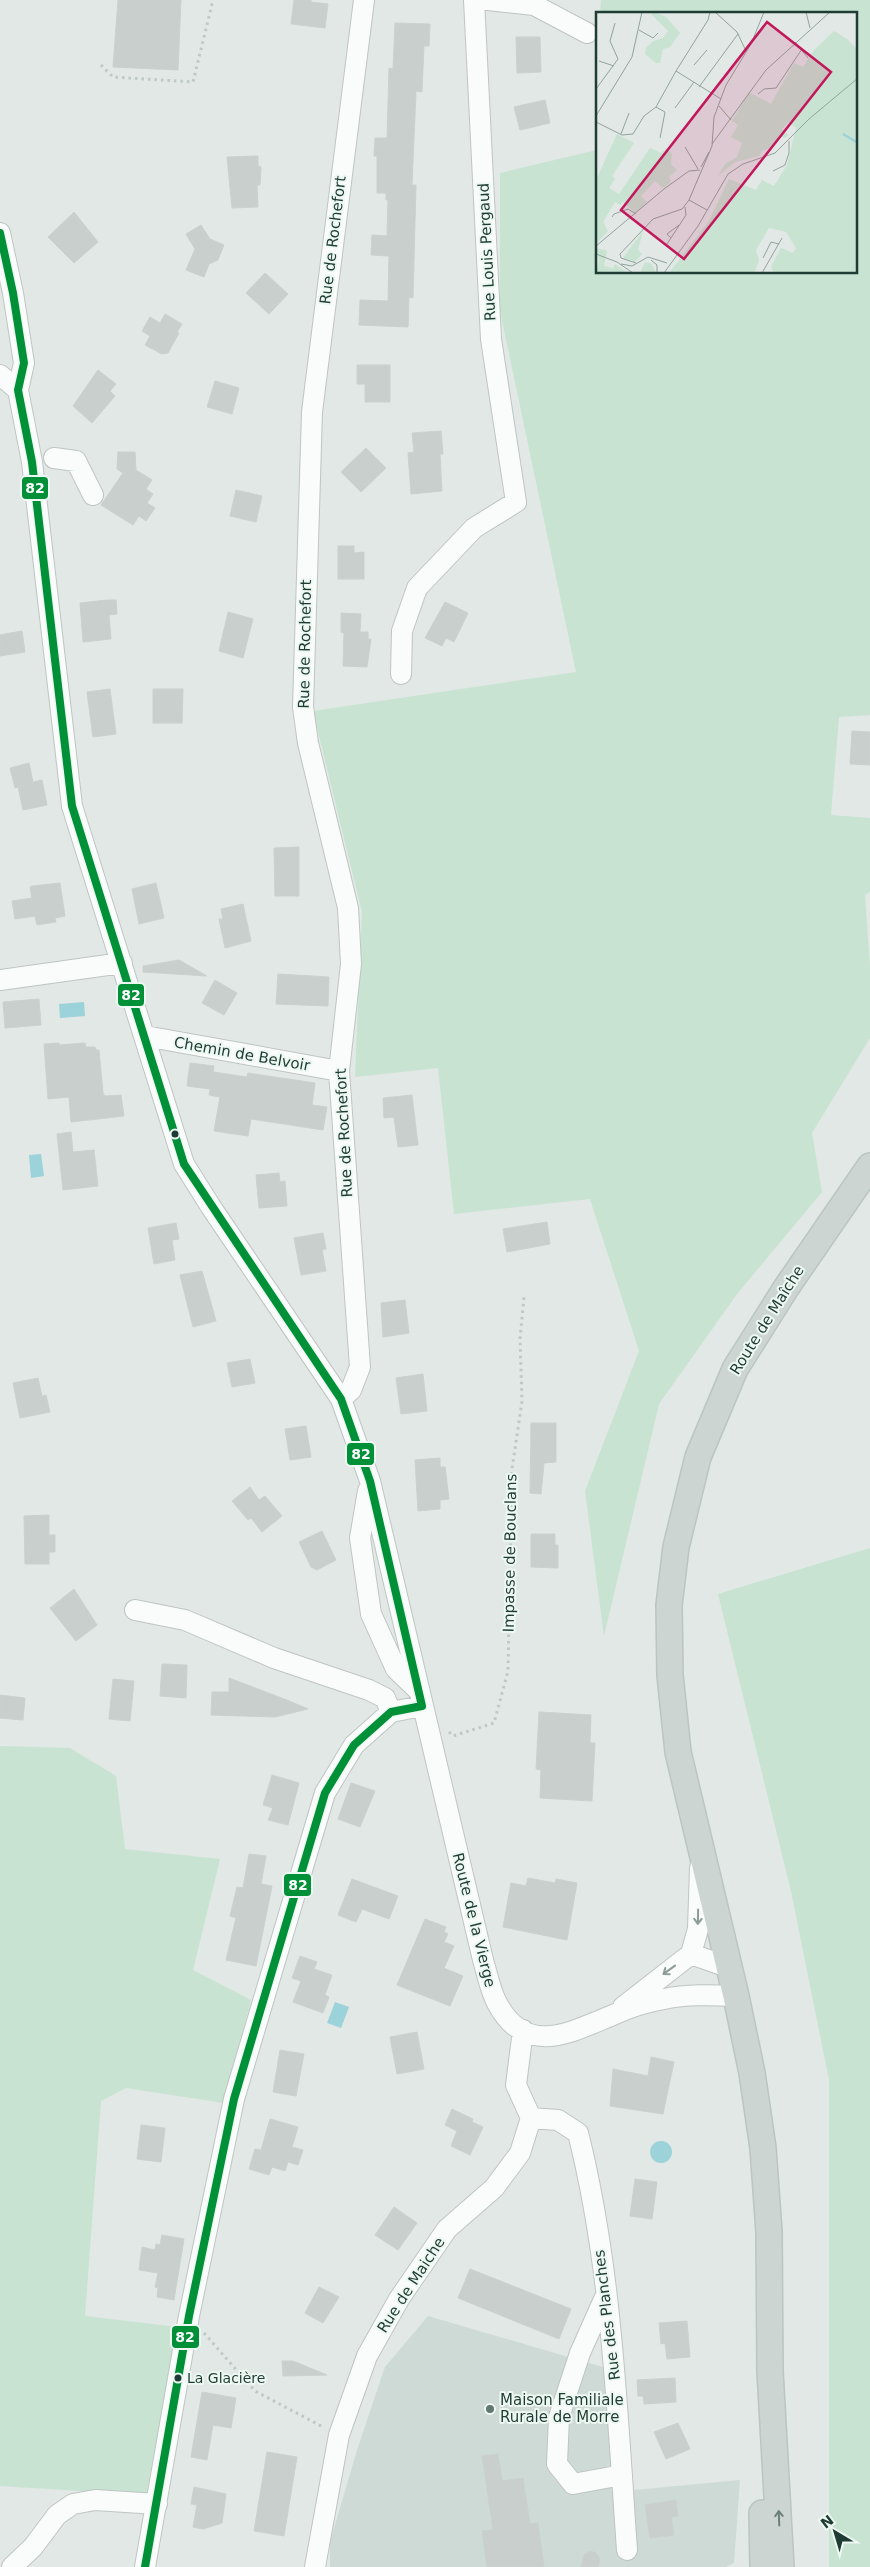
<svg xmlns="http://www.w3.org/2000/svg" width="870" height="2567" font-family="'DejaVu Sans',sans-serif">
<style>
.built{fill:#cedad5}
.green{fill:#c8e3d1}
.water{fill:#9cd2da}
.building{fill:#c8cfcc;stroke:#cad1ce}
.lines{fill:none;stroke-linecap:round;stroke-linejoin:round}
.minor-casing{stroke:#bec5c2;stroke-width:22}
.major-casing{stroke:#bbc5c1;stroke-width:28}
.path{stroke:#bec8c5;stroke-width:3;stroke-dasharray:2.5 4;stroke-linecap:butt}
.minor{stroke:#fafcfb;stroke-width:20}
.major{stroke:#ccd5d2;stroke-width:25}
.bus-1-casing{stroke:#eef8f3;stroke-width:11}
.bus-1{stroke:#009037;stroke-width:8}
.oneway{stroke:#8c9c98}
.oneway2{stroke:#6c817b}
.bus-dot{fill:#1e3c34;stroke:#eef8f3;stroke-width:2}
.poi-dot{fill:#627872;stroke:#eef8f3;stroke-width:2}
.labels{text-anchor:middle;stroke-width:4;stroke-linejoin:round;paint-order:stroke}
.bus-label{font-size:14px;fill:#1e3c34;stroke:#eef8f3;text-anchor:start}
.street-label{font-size:15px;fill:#1e3c34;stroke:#eef8f3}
.poi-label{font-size:15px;fill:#1e3c34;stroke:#eef8f3;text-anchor:start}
.inset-river{fill:none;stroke:#9cd2da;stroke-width:2.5}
.inset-road{fill:none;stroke:#93a39e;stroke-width:1}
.view{fill:#c2185b;fill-opacity:0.15;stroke:#c2185b;stroke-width:2.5}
.inset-edge{fill:none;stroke:#1e3c34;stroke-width:2.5}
.line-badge{stroke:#eef8f3;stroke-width:2}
.badge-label{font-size:14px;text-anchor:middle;font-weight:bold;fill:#fff}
</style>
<rect width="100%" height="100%" fill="#e1e8e5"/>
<path class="built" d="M428 2316 606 2368 614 2487 634 2490 740 2480 734 2563 726 2567H330V2542L357 2450 385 2367Z"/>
<path class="green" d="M601 0H870V715L839 717 831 815 870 818V892L865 895 870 967V1038L812 1133 822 1192 737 1294 659 1404 604 1636 585 1491 639 1351 590 1199 454 1214 438 1068 355 1077 362 912 313 711 576 672 500 311V173L597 150 598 272H856V14H600Z
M870 1548V2567H829V2080L791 1891 718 1594Z
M0 1746 70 1748 116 1776 125 1849 220 1859 193 1970 251 2000 224 2103 126 2088 101 2101 85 2316 178 2327 146 2495 0 2486Z"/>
<path class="water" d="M84 1002 85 1016 60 1018 59 1004Z
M41 1154 44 1176 31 1178 29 1155Z
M335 2002 349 2007 341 2028 327 2023Z
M650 2152a11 11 0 1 1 22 0a11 11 0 1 1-22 0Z"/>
<path class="building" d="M118 0H181L178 70 113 67Z
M294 0H311V2L328 4 325 28 291 24Z
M395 23 430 24 429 46H424L422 92 416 91 412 185H416L413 298 409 297 408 327 359 325 360 300 388 301 389 256 371 255 372 235 387 236 388 200H386V193H377V156H374L375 138H387L389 68 393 69Z
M516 37H540L541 72 517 73Z
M545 100 550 123 520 130 514 107Z
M258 156V166L261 167 260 185H257L258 207 232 208 227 157Z
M74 212 98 242 74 263 48 237Z
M201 225 210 239 224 245 218 260 209 264 204 277 186 270 195 249 186 234Z
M265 273 288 294 269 314 246 293Z
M165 314 182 324 177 332 179 333 168 353 162 354 145 345 150 336 142 331 150 317 160 323Z
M357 365H390V402H365V384H357Z
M98 370 116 384 110 391 115 396 92 423 73 406Z
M215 381 239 388 232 414 207 407Z
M441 431 443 454H440L442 491 411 494 408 453 414 452 412 433Z
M366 448 386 468 361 492 341 472Z
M118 452H135L136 470 152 480 146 489 153 494 147 503 155 508 146 521 139 516 133 525 101 505 123 473 117 469Z
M236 490 262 496 256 522 230 516Z
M338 546H354V553L364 552V579H338Z
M107 600H116L117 614 109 615 111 639 83 642 80 603Z
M445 602 468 613 454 642 446 638 442 646 425 638Z
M228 612 253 619 243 658 219 651Z
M341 613 361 614 360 632H368V639H371L367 667 343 666 344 633 341 632Z
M22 631 25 652 0 656V635Z
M110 689 116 734 93 737 87 692Z
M153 689H183L182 723H153Z
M852 731 870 732V765L850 764Z
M29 763 33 782 42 780 47 805 23 810 18 787 15 788 10 768Z
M299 847V896H275L274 848Z
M60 883 65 916 55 918 56 922 37 925 35 916 15 919 12 901 32 898 30 887 32 886Z
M156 883 164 918 139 924 132 889Z
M243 904 251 941 225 948 219 919H223L221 909Z
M179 960 207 976 143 972V966Z
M278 974 329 977 328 1006 276 1004Z
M215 980 237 993 224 1015 202 1003Z
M39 999 41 1025 5 1028 3 1002Z
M59 1043V1045L85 1043 86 1047H95L96 1050H99L103 1093 105 1096 121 1095 124 1116 71 1122 69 1097 48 1099 44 1044Z
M190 1063 214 1066 213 1072 247 1077 248 1073 315 1083 312 1105 327 1107 323 1130 251 1119 248 1136 214 1131 220 1097 209 1095 210 1089 187 1086Z
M412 1095 418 1145 398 1147 394 1117 384 1118 383 1098Z
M71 1132 73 1152 94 1150 98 1186 63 1190 57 1134Z
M279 1173 280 1182 285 1181 287 1206 259 1208 256 1175Z
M547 1222 550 1244 507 1252 503 1229Z
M176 1223 179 1239 172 1240 175 1260 154 1264 148 1228Z
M323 1233 326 1249 322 1250 326 1271 301 1275 294 1238Z
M202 1271 216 1321 193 1327 180 1275Z
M405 1300 409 1333 383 1337 381 1303Z
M250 1359 255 1383 232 1387 227 1363Z
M423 1374 427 1411 401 1414 396 1378Z
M38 1378 42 1396 46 1395 50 1412 20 1418 13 1383Z
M531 1423H556V1462L544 1463 541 1494 530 1493Z
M306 1426 311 1457 290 1460 285 1429Z
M440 1458V1467H445L449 1499 440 1500V1509L418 1511 415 1460Z
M250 1487 259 1500 265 1496 282 1516 262 1532 251 1518 248 1520 232 1501Z
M49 1515V1535H55V1552H49V1564H25L24 1516Z
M322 1531 336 1560 317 1570 311 1567 299 1542Z
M531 1534H555V1545H558V1568L531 1567Z
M74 1589 97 1625 76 1641 50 1608Z
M162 1664 187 1665 186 1698 160 1696Z
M229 1678 287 1700 308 1709 275 1717 211 1715 212 1692H229Z
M113 1679 134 1681 130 1721 109 1719Z
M0 1695 25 1698 23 1720 0 1718Z
M539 1712 591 1715 590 1743H595L592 1801 540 1798 541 1770 536 1769Z
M272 1775 299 1783 288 1825 268 1820 273 1808 263 1805Z
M351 1783 375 1791 360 1827 338 1819Z
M249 1854 266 1856 261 1884 272 1886 256 1966 226 1960 236 1918 230 1916 237 1887 243 1888Z
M528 1878 555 1883 556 1879 577 1883 567 1940 503 1927 511 1883 526 1886Z
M352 1879 398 1896 389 1919 362 1909 356 1922 338 1915Z
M425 1919 446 1927 444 1932 448 1934 444 1942 454 1946 444 1968 463 1976 450 2006 397 1985Z
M300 1956 317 1962 314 1969 332 1975 325 1995 329 1997 323 2013 293 2002 301 1981 292 1978Z
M417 2032 424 2069 397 2074 390 2037Z
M280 2050 304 2054 296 2096 273 2092Z
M651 2057 674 2062 663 2114 610 2106 613 2069 648 2076Z
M452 2109 473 2119 472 2122 483 2127 470 2155 451 2146 457 2131 445 2125Z
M270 2119 298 2127 292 2147 303 2150 298 2165 288 2162 285 2171 272 2167 269 2175 249 2169 255 2149 261 2150Z
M141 2125 165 2128 161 2162 137 2159Z
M635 2179 657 2182 652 2219 630 2216Z
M394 2207 417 2223 398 2250 375 2235Z
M162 2235 184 2239 174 2300 157 2297 158 2288 155 2287 158 2273 139 2270 142 2247 155 2250 156 2244 160 2245Z
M470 2269 571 2309 559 2339 458 2298Z
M319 2287 339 2297 323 2323 305 2313Z
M687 2321 690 2357 667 2359 665 2343 661 2344 659 2323Z
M282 2361H293L327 2375 283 2376Z
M675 2378 676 2402 644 2404 643 2396H638L637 2380Z
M202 2392 236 2398 231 2428 213 2425 207 2460 191 2457Z
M678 2423 690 2449 666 2459 654 2432Z
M267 2452 297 2457 284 2536 254 2531Z
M498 2454 502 2481 523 2478 530 2524 538 2523 544 2567H487L482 2531 493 2530 482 2456Z
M194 2487 226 2494 222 2523 203 2529 193 2527 197 2505 191 2504Z
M676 2500 678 2516 671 2517 674 2535 650 2538 645 2505Z
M590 2551 596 2553 600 2559 598 2567H581L584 2555Z"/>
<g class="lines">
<g class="minor-casing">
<path id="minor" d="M488 0 534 5 587 33
M0 233 13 293 24 363 18 390 32 462 72 806 184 1164 211 1207 341 1399 370 1481 483 1960C487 1973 490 1990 497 2003 526 2058 571 2032 613 2015 628 2008 647 2002 664 1999 686 1994 713 1995 736 1996
M0 375 18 390
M54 458 76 461 93 495
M401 674 402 631 417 588 474 528 516 502 491 339 474 0
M0 980 122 963
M145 1036 339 1071
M341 1399 351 1390 360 1367 339 1071 351 964 348 908 308 743 303 707 312 412 364 0
M368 1491 360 1538 371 1614 396 1669 418 1690
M135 1610 185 1620 274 1658 369 1690 385 1698 391 1712
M691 1954 698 1929 700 1868
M623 2007 691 1954 728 1967
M531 2118 558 2120 578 2133C612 2268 617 2411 627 2550
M605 2297 580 2353 559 2417 557 2464 573 2484 622 2475
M12 2567 33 2547 57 2515 73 2504 95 2500 157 2504
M145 2567 189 2316 234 2099 325 1793 354 1745 391 1712 422 1706
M315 2567 339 2435 367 2356 399 2299 447 2229 494 2188 520 2153 531 2118 516 2085 523 2030"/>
</g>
<g class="major-casing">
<path id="major" d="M762 2513 763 2567
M781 2567 770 2371 769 2232 763 2148 752 2073 736 1996 678 1752 670 1675 669 1605 676 1547 698 1457 735 1369 786 1288 870 1166"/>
</g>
<path class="path" d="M101 65 113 77 193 82 213 0
M449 1732 453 1736 494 1723 508 1671 512 1469 522 1401 520 1339 524 1297
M204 2333 255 2391 323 2427"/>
<use href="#minor" class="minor"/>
<use href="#major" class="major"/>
<g class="bus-1-casing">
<path id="bus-1" d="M0 233 13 293 24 363 18 390 32 462 72 806 184 1164 341 1399 370 1481 422 1706
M145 2567 189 2316 234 2099 325 1793 354 1745 391 1712 422 1706"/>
</g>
<use href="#bus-1" class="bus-1"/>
</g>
<defs><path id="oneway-shaft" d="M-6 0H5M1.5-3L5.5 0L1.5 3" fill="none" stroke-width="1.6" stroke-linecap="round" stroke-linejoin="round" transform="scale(1.25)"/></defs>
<g class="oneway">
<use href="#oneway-shaft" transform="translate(698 1917) rotate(91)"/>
<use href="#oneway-shaft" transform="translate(669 1970) rotate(144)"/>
</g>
<use class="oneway2" href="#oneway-shaft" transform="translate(779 2518) rotate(-92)"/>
<g class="bus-dot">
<circle cx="175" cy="1134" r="4.5"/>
<circle cx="178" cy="2378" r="4.5"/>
</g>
<circle class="poi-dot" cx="490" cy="2409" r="5"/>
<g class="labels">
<g class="bus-label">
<text x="187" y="2383">La Glacière</text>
</g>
<g class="street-label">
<text transform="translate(333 240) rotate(-83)" y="5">Rue de Rochefort</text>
<text transform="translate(487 252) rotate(-93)" y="5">Rue Louis Pergaud</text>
<text transform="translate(305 644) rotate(-89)" y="5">Rue de Rochefort</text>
<text transform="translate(242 1054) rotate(10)" y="5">Chemin de Belvoir</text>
<text transform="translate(344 1133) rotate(-93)" y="5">Rue de Rochefort</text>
<text transform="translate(767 1320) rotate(-58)" y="5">Route de Maîche</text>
<text transform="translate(510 1553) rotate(-89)" y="5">Impasse de Bouclans</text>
<text transform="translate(474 1920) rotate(76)" y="5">Route de la Vierge</text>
<text transform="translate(411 2285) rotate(-57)" y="5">Rue de Maiche</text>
<text transform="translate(607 2315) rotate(-97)" y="5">Rue des Planches</text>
</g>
<g class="poi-label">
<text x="500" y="2405">Maison Familiale<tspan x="500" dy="17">Rurale de Morre</tspan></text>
</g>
</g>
<g transform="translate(596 12)">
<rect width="261" height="261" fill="#e1e8e5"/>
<path d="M58 0 70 5 84 21 74 35 67 37 64 51H60L49 42 50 36 57 29 67 26 72 19 55 2ZM238 19 251 27 262 38 261 261H178L175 255 185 236 197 241 200 236 190 220 173 216 160 238 163 249 158 261H73L113 209 133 167 160 178 166 168 178 174 191 153 200 116 192 110 186 117 192 123 190 126 183 125 176 135 166 139 163 144 139 150 122 164 129 152 141 145 146 131 135 125 142 113 136 109 153 80 175 92 198 51 207 55 218 38ZM21 122 38 131 16 164 19 167 13 176 23 182 54 136 65 141 70 136 76 142 75 152 81 158 73 165 75 170 67 176 59 169 45 184 51 190 39 201 27 190 24 193 19 190 7 210 12 219 0 232V168ZM47 219 42 238 46 242 39 250 27 246ZM0 236 11 239 8 254 17 256 19 252 31 261H0L3 248ZM49 250 56 252 60 261H44Z" fill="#c8e3d1"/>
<path class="inset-river" d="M247 122 262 131"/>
<path class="inset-road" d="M119 0 141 20 150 39M210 0 214 16M19 11 14 29 22 47M43 18 57 26 62 21M199 30 212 46M3 49 18 54M98 53 111 38M80 59 112 8 114 0M103 75 142 22M0 77 22 47M162 82 168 77 180 76 206 37M123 94 135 108M60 95 69 100 64 126M79 96 98 70M0 104 36 45 46 0M0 110 26 123 37 122 48 104 60 95 80 59 125 87M25 122 33 101M116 132 170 58 234 0M89 135 102 157M105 155 113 140M177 159 189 153 193 141V129M93 188 111 198M16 205 18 202 32 197 40 202M75 226 71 222 83 213M71 232 90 203 89 195M0 234 68 177 93 159 104 158M0 242 21 250 37 261M167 246 175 230 183 232M55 248 61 253V261M40 251 25 246 24 242 57 207 86 197 93 188 116 134 118 105 130 73 155 32 168 0M25 252 36 254 52 245 71 251M68 261 102 214 132 162 147 152 179 141 213 107 262 66M166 261 186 226"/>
<path class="view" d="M171 10 235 60 88 247 25 198Z"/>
<rect width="261" height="261" class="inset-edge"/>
</g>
<g class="line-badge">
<rect x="21" y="476" width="28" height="24" rx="5" fill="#009037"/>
<rect x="117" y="983" width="28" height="24" rx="5" fill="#009037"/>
<rect x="346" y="1442" width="29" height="24" rx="5" fill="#009037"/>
<rect x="283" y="1873" width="29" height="24" rx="5" fill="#009037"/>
<rect x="171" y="2325" width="29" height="24" rx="5" fill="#009037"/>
</g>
<g class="badge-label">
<text x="35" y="493">82</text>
<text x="131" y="1000">82</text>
<text x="361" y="1459">82</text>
<text x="298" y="1890">82</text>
<text x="185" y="2342">82</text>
</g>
<g transform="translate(835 2532) rotate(322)" stroke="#eef8f3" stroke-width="4" paint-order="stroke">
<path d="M0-4L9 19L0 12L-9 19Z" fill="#1e3c34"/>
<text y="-8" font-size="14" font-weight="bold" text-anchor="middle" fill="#1e3c34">N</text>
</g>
</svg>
